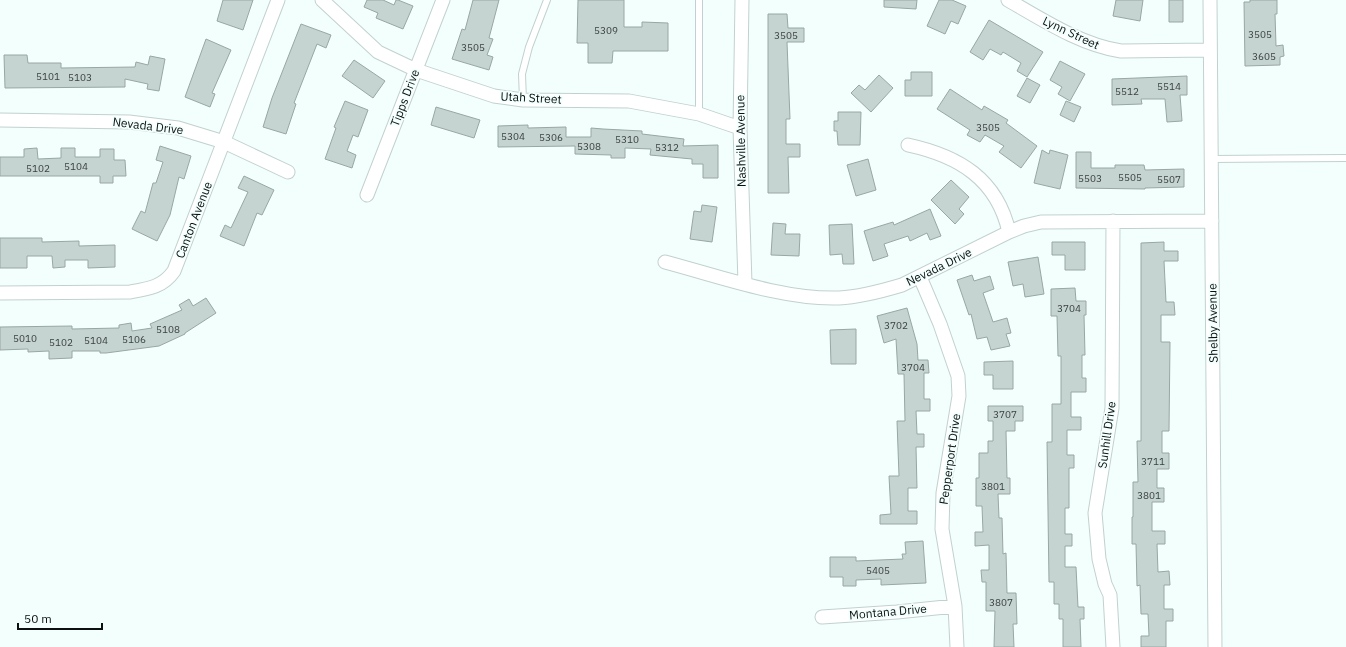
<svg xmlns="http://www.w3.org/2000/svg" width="1346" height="647" font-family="'IBM Plex Sans',sans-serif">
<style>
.building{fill:#c5d4d1;stroke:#98a6a4}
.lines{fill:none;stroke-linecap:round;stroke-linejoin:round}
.service-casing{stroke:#c2d1cf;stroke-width:8}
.minor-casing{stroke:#c2d1cf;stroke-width:15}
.service{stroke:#fff;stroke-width:6}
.minor{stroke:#fff;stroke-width:13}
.labels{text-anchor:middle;stroke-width:3.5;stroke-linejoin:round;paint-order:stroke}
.number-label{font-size:10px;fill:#3a4240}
.street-label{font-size:12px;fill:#0c1110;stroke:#f2fffd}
</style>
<rect width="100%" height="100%" fill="#f2fffd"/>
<path class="building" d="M223 0H253L243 30 217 21Z
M367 0H383L394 5 396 0H398L413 6 403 29 376 18 378 13 364 7Z
M473 0H499L489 38 493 39 487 55 493 57 489 70 452 59 462 29 465 30Z
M578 0H624V27H642V22L668 23V51H613L612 63H588V43H577Z
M884 0H917L916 9 884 7Z
M939 0H952L966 6 958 24 951 21 945 34 927 26Z
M1116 0H1143L1140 21 1113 16Z
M1169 0H1183V22H1169Z
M1250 0H1277V14H1275L1276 46 1283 45 1284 56 1280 57V65L1245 66 1244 2H1250Z
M768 14H787L788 28H804V42H787L790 119H786V144H800V157H788L789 193H768Z
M989 20 1043 52 1027 77 1017 71 1021 63 1003 52 1001 55 990 49 983 60 970 52Z
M301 24 331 35 326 48 317 44 294 103 296 104 286 134 263 127 272 98Z
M206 39 231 50 212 93 215 94 210 107 185 97Z
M4 55H27L28 63H61V68L135 67 136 62 148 65 150 56 165 59 159 91 147 89 148 84 125 79V87L5 88Z
M354 60 385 81 373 98 342 76Z
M1060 61 1085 74 1070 101 1058 94 1062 87 1050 80Z
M911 72H932V96H905V80H911Z
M879 75 893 88 871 112 851 93 859 85 865 90Z
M1187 76V95H1180L1182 121 1167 122 1165 99H1141L1142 104 1112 105V79Z
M1027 78 1040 85 1030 103 1017 96Z
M950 89 982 110 984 106 1008 120 1006 123 1037 146 1021 168 999 152 1004 146 985 135 980 142 967 135 970 130 937 109Z
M345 101 368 110 358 137 353 135 347 151 356 155 352 168 325 159 336 128 334 127Z
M1066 101 1081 107 1074 122 1060 115Z
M436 107 480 120 474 138 431 125Z
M838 112H861L860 145H838L837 131H834V121H838Z
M528 125V128L566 127V137H591V128L603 129 642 131V134L684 139 683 146 718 145V178H703V164H692V159L650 155 651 149 625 148V158H611V155L575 154V146L498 147V126Z
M160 146 191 156 184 179 179 177 170 215 157 241 132 229 141 211 145 213 153 183H156L163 162 156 160Z
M37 148 38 159 61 158V148H75V157H100V149H114V160H125L126 176H113V183H100V176H0V157H24V149Z
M1042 150 1049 154 1050 150 1068 155 1060 189 1034 183Z
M1076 152H1091V168H1115V165H1144L1145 170 1184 169V187L1145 188V189L1076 188Z
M868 159 876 190 856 196 847 165Z
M244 176 274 190 262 215 257 213 244 246 220 236 225 225 231 228 248 192 238 188Z
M951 180 969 197 959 209 964 214 955 224 931 200Z
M702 205 717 207 712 242 690 239 694 211 701 212Z
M930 209 941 236 930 240 927 233 910 241 908 236 884 244 888 256 873 261 864 231 893 222 894 225Z
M773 223 786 224 785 234H800L799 256 771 255Z
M852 224 854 264H843L842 254 830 255 829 225Z
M0 238H42V242L79 241V246L115 245V267L88 268V260H65V267L53 268 52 256H27V268H0Z
M1052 242H1085V270H1065V255H1052Z
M1164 242V251H1178V261H1164L1166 302H1174L1175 315H1161V342H1170L1169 431H1162V453H1169V469H1157V488H1164V502H1152V531H1165V544H1157L1158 572 1169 571 1170 585H1164V609H1173V621H1166V647H1141V636H1149L1148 614H1141L1140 585 1137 586 1136 544H1132V517H1133V482H1138L1137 441H1141V243Z
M1038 257 1044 294 1025 297 1023 284 1013 286 1008 262Z
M972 275 974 281 990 276 994 289 983 293 993 322 1007 318 1011 333 1006 334 1010 346 991 350 987 337 977 339 971 314 969 315 957 280Z
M1075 288 1076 301H1086V315H1084L1085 355H1082V378H1086V392H1071V417H1081V430H1067V455H1074V468H1069V508H1065V534H1072V546H1065V567H1076L1078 607H1084V619H1080L1081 647H1063V619H1059V604H1054V582H1049L1047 442H1052V404H1061V356H1058L1057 316H1051V289Z
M206 298 216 313 185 333V334L159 346 106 353H100V351H72V358L49 359V351L28 352V349L0 350V327L72 326V329L119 328V325L131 323 132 331 152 328 150 324 182 310 179 305 189 299 193 306Z
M907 308 917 344 918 360H928L929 373H924V399H930V411H916L917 434H924V447H916L917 488H908V511H917V524H880V515L891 514 889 476H899L897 421H905L904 374H898L896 339 884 343 877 316Z
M856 329V364H831L830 330Z
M1013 361V389H993V375H984V362Z
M988 406H1023V421H1015V431H1006L1007 478H1010V494H998L999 518H1002L1003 554 1006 553 1007 593H1016L1017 624H1013L1014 647H994L995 611H986V582H982L981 570H989V545L975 546V532H983L982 506H976V478H979V453H988V441H993V421H988Z
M923 541 926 583 881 585V579L856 580V586H843V577H830V557H856V561L903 559 902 554H906L905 542Z"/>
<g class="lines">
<g class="service-casing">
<path id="service" d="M523 100 522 74 529 47 547 0
M699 114V0
M1212 159 1346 158"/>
</g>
<g class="minor-casing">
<path id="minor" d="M322 0 378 52 416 70 494 96 523 100 629 101 699 114 740 128
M742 0 740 128 745 283
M1008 0C1043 20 1081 45 1121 51L1210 50
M1210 0 1215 647
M0 120 129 122 178 128 224 142 288 172
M908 145C959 156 997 179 1009 232
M367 195 443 0
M1113 221 1112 408 1095 513 1099 559 1105 584 1110 595 1113 647
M665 262C718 276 784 300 839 298 859 297 882 291 902 285L1009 232 1024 226 1041 222 1212 221
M920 277 940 324 958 376 959 396 943 493 942 529 955 606 957 647
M0 293 130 292C148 289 163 287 174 271L278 0
M822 617 897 612 955 606"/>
</g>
<use href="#service" class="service"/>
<use href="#minor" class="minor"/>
</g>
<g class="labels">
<g class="number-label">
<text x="606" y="34">5309</text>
<text x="1260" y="38">3505</text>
<text x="786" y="39">3505</text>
<text x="473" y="51">3505</text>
<text x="1264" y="60">3605</text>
<text x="48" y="80">5101</text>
<text x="80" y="81">5103</text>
<text x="1169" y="90">5514</text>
<text x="1127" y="95">5512</text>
<text x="988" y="131">3505</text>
<text x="513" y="140">5304</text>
<text x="551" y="141">5306</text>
<text x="627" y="143">5310</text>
<text x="589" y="150">5308</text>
<text x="667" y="151">5312</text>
<text x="76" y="170">5104</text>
<text x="38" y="172">5102</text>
<text x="1130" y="181">5505</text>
<text x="1090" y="182">5503</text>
<text x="1169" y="183">5507</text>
<text x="1069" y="312">3704</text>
<text x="896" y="329">3702</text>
<text x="168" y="333">5108</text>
<text x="25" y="342">5010</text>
<text x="134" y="343">5106</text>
<text x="96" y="344">5104</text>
<text x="61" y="346">5102</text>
<text x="913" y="371">3704</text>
<text x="1005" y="418">3707</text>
<text x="1153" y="465">3711</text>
<text x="993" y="490">3801</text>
<text x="1149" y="499">3801</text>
<text x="878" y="574">5405</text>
<text x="1001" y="606">3807</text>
</g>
<g class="street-label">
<text transform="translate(1071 33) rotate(25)" y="4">Lynn Street</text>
<text transform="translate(405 98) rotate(-69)" y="4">Tipps Drive</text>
<text transform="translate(531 98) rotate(3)" y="4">Utah Street</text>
<text transform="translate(148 126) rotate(7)" y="4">Nevada Drive</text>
<text transform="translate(741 141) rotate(-91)" y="4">Nashville Avenue</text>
<text transform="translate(194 220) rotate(-69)" y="4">Canton Avenue</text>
<text transform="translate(939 267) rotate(-26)" y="4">Nevada Drive</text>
<text transform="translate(1213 323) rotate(-91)" y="4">Shelby Avenue</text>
<text transform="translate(1107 435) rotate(-82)" y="4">Sunhill Drive</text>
<text transform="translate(950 459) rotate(-82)" y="4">Pepperport Drive</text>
<text transform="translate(888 612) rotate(-5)" y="4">Montana Drive</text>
</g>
</g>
<path d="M18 623v6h84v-6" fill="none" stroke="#0c1110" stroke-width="2"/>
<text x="24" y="623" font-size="12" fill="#0c1110" stroke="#f2fffd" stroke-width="3" paint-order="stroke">50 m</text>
</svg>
